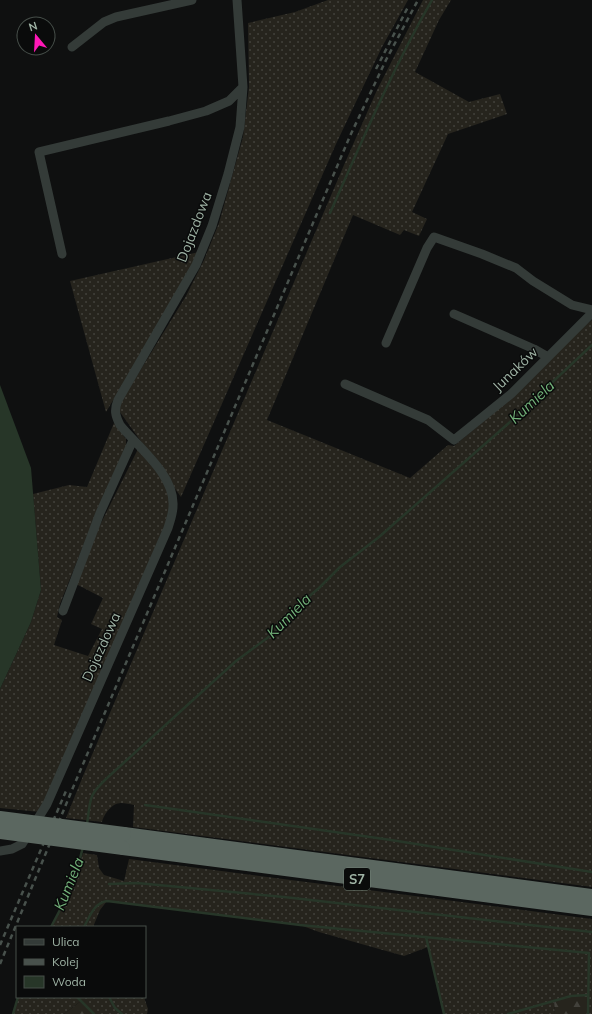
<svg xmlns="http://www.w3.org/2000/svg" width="592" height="1014" font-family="Mulish,sans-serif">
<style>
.grass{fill:url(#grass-dots)}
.forest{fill:url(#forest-firs)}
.water{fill:#273628}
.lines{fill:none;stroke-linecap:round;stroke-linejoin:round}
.stream{stroke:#273628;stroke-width:2.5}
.minor{stroke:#343b38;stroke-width:9}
.highway{stroke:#5b6760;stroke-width:14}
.rail{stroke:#48514c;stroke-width:2.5;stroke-dasharray:5 4;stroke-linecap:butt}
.highway-bridge{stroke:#5b6760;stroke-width:14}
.labels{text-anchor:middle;stroke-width:3;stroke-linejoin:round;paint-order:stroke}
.shield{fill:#0a0b0b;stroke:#728177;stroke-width:1}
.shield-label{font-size:13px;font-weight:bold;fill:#9fb3a5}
.street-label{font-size:14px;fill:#9fb3a5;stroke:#0a0b0b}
.water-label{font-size:15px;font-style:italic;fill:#72b179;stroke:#0a0b0b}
</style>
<defs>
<pattern id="grass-dots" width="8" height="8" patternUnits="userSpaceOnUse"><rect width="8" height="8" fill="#26241d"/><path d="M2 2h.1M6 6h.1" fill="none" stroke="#42413b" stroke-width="1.8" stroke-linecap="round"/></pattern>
<pattern id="forest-firs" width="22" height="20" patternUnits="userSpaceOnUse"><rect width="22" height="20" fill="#26241d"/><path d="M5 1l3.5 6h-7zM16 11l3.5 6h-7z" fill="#42413b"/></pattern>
</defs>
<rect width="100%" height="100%" fill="#0f1010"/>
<path class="grass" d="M328 0H408L382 47 336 144 181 497 117 408 186 296 204 260 219 223 243 137 249 87 248 23 295 12Z
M423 0H451L439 20 415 72 469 102 500 94 507 114 448 134 412 212 427 219 419 236 404 230 400 235 353 215 267 420 410 478 448 445 454 446 514 396 583 326 592 320V887L133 827 134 805C130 804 125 803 121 803 112 803 104 814 102 822L66 818 83 776 344 165 377 90Z
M199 252 182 286 106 412 70 281Z
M114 423 126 439V448L85 541 60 604 57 617 62 620 54 645 88 656 102 629 91 624 103 598 76 584 97 531 138 449 166 482 171 511 40 812 0 808V689L31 622 41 590 33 494 69 485 87 487Z
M83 853 97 855 99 868 104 875 124 881 129 859 592 919V1014H588V995L554 1001 555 1014H444L428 947 404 956 319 932 300 925 107 901 100 910 93 927H51L72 885Z
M18 997H144L148 1009 147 1014H94L81 1001 64 1014H13Z"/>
<path class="forest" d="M588 995V1014H555L554 1001 571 996Z
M81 1001 94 1014H64Z"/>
<path class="water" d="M0 385 31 468 41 590 31 622 0 689Z"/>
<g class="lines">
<path class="stream" d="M330 213C362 141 393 68 432 0
M145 805 391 840 592 872
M87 824C91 799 87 797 107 778L236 661 274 633 301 603 319 588 340 567 379 537 510 422 592 345
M109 884 137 883 284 897 592 932
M51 927 73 885 83 847
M84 927C90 916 94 903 107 901L300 925 589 953 588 1014
M426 937 444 1014
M77 997 94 1014
M109 997 115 1008 122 1014
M13 1014 18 997
M508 1014 571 996 588 995"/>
<path class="minor" d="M72 47 104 22 116 17 192 0
M62 254 39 152 169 121 206 111 229 101 243 87
M454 314 534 349 548 357
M386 343 427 248 434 237 482 254 516 268 533 281 572 305 592 310
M345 384 428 420 454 440 511 394 592 313
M63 611 100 513 133 440
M0 851 12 849 22 844 47 804 168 528C170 521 173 514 173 506 175 475 138 447 120 425 115 415 114 410 118 400L196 265 212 226 228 174 240 127 243 87 237 0"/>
<path class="highway" d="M124 834 592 896
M123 848 592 909"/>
<path class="rail" d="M376 69 409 5
M0 945 66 791
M0 964 72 790 350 136 386 60 418 0"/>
<path class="highway-bridge" d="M0 818 124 834
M0 832 123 848"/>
</g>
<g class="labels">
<rect class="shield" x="344" y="868" width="26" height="22" rx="3"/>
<g class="shield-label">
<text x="357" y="884">S7</text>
</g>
<g class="street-label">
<text transform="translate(194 227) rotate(-69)" y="5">Dojazdowa</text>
<text transform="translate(515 369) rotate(-44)" y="5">Junaków</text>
<text transform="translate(101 647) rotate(-66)" y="5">Dojazdowa</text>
</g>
<g class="water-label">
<text transform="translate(532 402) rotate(-43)" y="5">Kumiela</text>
<text transform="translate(289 616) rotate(-45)" y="5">Kumiela</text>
<text transform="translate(69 884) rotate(-68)" y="5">Kumiela</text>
</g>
</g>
<rect x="16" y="926" width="130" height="72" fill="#0a0b0b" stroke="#464e49"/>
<rect x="24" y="939" width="20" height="6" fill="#343b38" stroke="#464e49"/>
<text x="52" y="946" font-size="12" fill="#9fb3a5">Ulica</text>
<rect x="24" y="959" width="20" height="6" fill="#48514c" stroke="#464e49"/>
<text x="52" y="966" font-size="12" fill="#9fb3a5">Kolej</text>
<rect x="24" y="976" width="20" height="12" fill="#273628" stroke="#464e49"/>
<text x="52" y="986" font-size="12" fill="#9fb3a5">Woda</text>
<g transform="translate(36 36) rotate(342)"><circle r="19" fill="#0a0b0b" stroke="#464e49"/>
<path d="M0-3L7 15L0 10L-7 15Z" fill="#ff18b7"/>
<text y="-6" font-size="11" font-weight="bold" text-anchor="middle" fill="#9fb3a5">N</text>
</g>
</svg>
